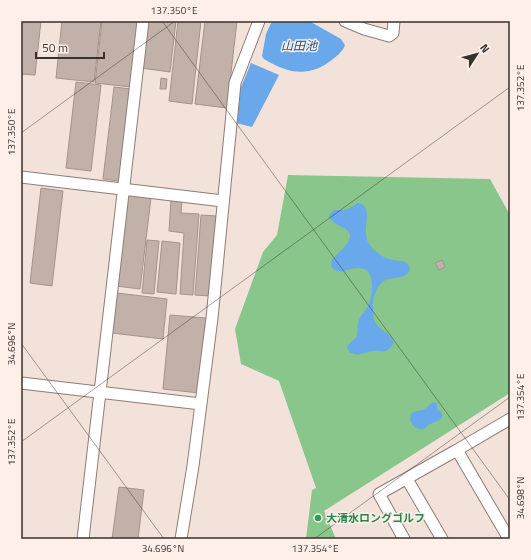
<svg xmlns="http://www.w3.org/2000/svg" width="531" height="560" font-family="'Titillium Web','Noto Sans JP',sans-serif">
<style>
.green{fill:#88c68b}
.water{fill:#6aa8ec}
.building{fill:#c1b1a9;stroke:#a3938c}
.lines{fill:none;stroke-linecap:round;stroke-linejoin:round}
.minor-casing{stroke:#8d7d76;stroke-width:13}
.minor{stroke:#fff;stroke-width:11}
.ticks{fill:none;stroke:#38312e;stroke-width:1;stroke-opacity:0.45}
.leisure-dot{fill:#2e9e5b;stroke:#fef0e9;stroke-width:1.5}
.labels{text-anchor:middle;stroke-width:3;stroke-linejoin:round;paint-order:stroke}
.leisure-label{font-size:11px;font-weight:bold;fill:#27864d;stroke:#fef0e9;text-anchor:start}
.water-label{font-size:12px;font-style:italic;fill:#0e518e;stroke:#fef0e9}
.neatline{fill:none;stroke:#38312e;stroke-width:1.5}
.ticks-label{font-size:10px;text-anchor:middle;fill:#38312e}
</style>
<rect width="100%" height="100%" fill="#f3e2da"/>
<path class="green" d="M288 175 490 179 510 215V393L324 511 336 539H306L312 490 316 488 279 381 241 364 235 329 263 252 277 235Z"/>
<path class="water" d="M272 21H309L341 39 345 45C343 51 338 55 333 59 310 78 288 74 264 59L262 56 266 34Z
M251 63 279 75 252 127 236 123 239 92Z
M358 203C375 206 361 228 368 242 372 250 384 259 393 260 399 261 403 260 408 264L410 270C405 279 397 277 388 279 376 283 372 300 373 311 373 316 374 322 378 326 384 333 404 341 386 351 381 352 377 350 372 351 363 353 358 357 349 352L347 347C349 343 353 341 356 338 358 335 357 325 359 320 362 312 367 310 369 304 373 294 376 268 359 268 349 267 338 277 331 266L332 259C374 223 330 232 329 215L334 210H346Z
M434 402 437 404V409L442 413V418C437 423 430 422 424 429 417 430 412 426 410 420L411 414C416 410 421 411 425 409 429 406 429 404 434 402Z"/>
<path class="building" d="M21 21H41L35 75 21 74Z
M62 21H101L94 82 56 78Z
M102 21H139L131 87 95 83Z
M147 21H176L170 72 141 68Z
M178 21H201L192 104 169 101Z
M205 21H237L227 108 195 104Z
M161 78 167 79 166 89H160Z
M76 82 101 85 91 171 66 168Z
M114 87 131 89 119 181 103 179Z
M41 188 63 191 52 286 30 283Z
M127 195 151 198 140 289 116 286Z
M171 199 182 200 181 213 199 214 193 295 180 294 184 233 169 231Z
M201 215 217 216 211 296 195 295Z
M147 240 159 241 154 294 142 293Z
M162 241 180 243 176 294 157 292Z
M442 260 445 267 439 270 435 263Z
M117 293 167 299 163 339 112 333Z
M170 315 206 318 199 393 163 389Z
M119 487 144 490 138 539H112Z"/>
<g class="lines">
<g class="minor-casing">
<path id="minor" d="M345 21 364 29 389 36 393 33 394 21
M21 177 223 201
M21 383 201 404
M407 479 442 539
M83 539 143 21
M181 539 193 466 212 318 235 83 259 21
M404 539 379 494 457 450
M509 539 457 450 510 419"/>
</g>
<use href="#minor" class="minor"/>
</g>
<path class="ticks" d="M162 21 510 500M21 133 175 21M21 343 164 539M21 442 510 87M314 539 510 397"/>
<circle class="leisure-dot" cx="318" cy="518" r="4"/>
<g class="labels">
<g class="leisure-label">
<text x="326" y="522">大清水ロングゴルフ</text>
</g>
<g class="water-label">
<text x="299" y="50">山田池</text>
</g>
</g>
<rect width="531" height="560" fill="none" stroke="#fef0e9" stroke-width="44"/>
<g transform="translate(477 54) rotate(54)" stroke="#fef0e9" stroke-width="3" paint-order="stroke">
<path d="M0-3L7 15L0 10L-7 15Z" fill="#38312e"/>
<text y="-6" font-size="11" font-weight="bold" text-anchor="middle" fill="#38312e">N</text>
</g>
<path d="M36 52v6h68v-6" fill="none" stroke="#38312e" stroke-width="2"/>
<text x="42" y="52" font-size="12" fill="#38312e" stroke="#fef0e9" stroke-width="3" paint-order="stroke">50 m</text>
<rect x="22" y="22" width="487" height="516" class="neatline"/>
<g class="ticks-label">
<text x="174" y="14">137.350°E</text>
<text transform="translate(520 88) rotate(-90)" y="4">137.352°E</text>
<text transform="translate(11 132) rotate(-90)" y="4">137.350°E</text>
<text transform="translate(11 344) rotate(-90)" y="4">34.696°N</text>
<text transform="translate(520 397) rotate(-90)" y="4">137.354°E</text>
<text transform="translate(11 442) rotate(-90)" y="4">137.352°E</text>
<text transform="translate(520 498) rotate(-90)" y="4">34.698°N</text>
<text x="163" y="552">34.696°N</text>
<text x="315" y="552">137.354°E</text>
</g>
</svg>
